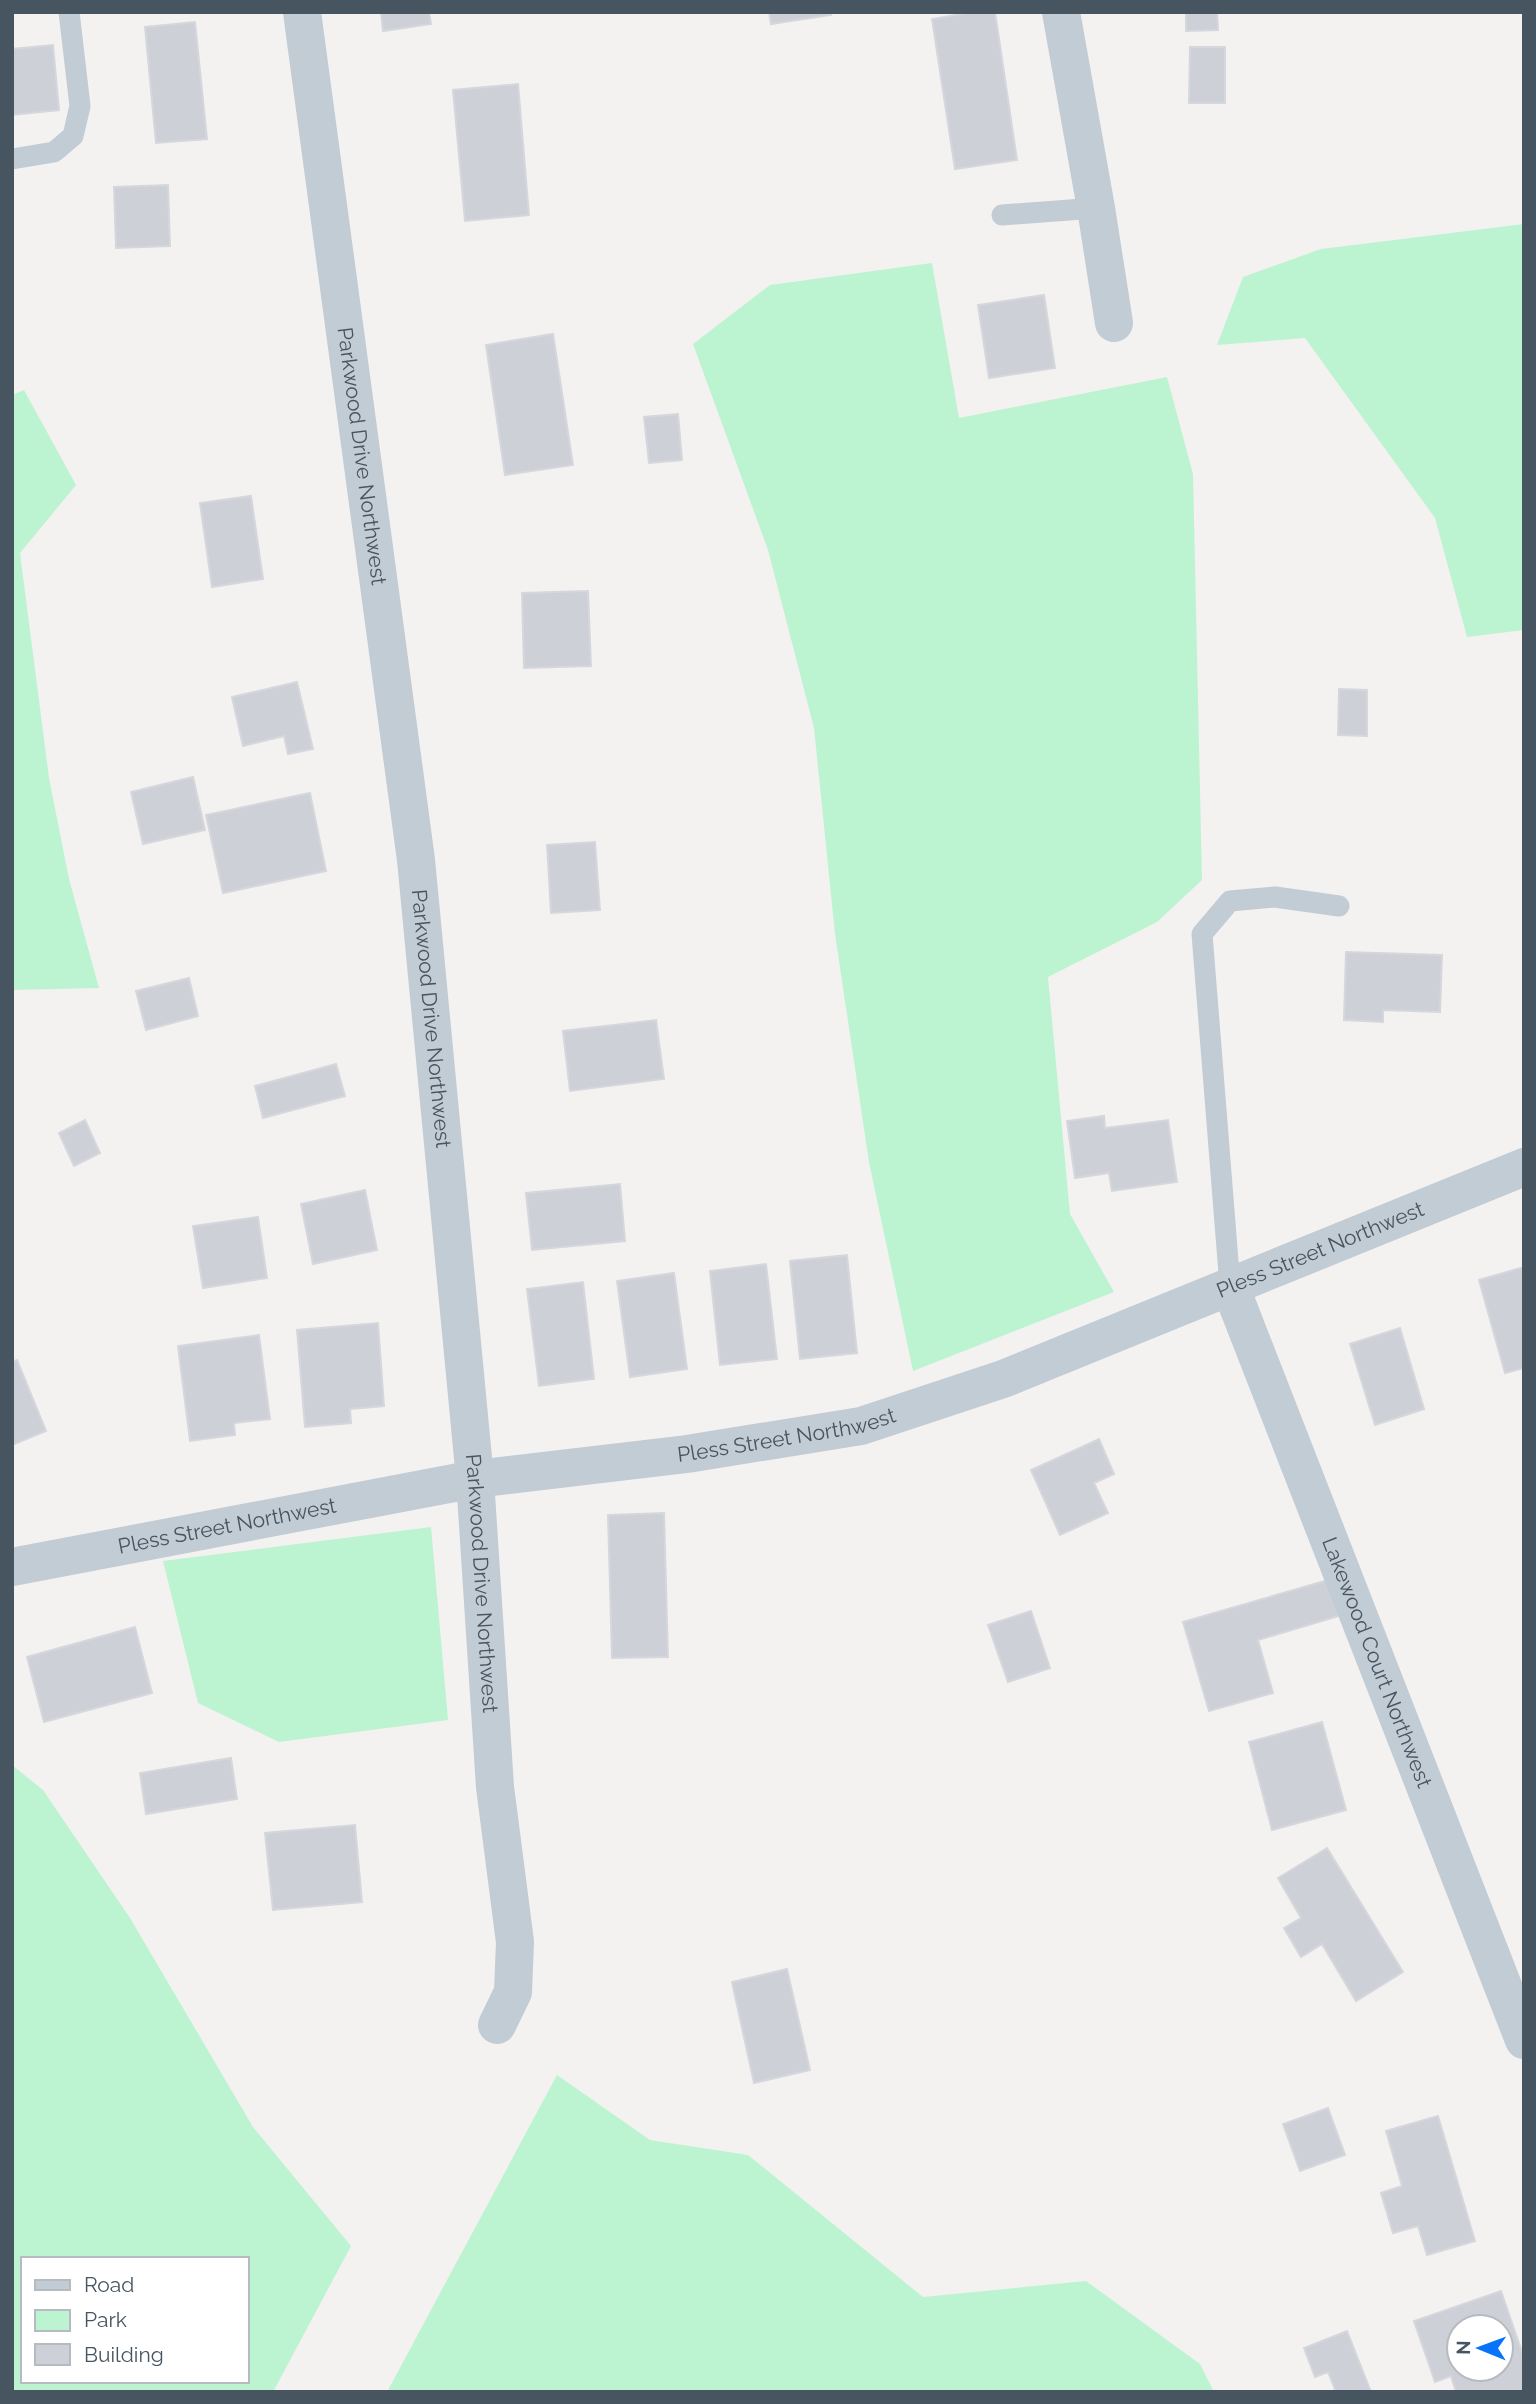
<svg xmlns="http://www.w3.org/2000/svg" width="1536" height="2404" font-family="Raleway,sans-serif">
<style>
.green{fill:#bcf4d1;fill-rule:evenodd}
.building{fill:#cdd0d6;stroke:#d5d7dd;stroke-width:2;fill-rule:evenodd}
.lines{fill:none;stroke-linecap:round;stroke-linejoin:round}
.lane{stroke:#c1ccd4;stroke-width:21}
.street{stroke:#c1ccd4;stroke-width:38}
.labels{text-anchor:middle;stroke-width:7;stroke-linejoin:round;paint-order:stroke}
.street-label{font-size:21px;fill:#475561;stroke:#fff}
</style>
<rect width="100%" height="100%" fill="#f4f1f1"/>
<path class="green" d="M1524 224V630L1467 637 1435 518 1305 338 1217 345 1243 277 1321 249Z
M932 263 959 418 1167 377 1193 474 1202 880 1157 922 1048 977 1070 1214 1114 1292 913 1371 869 1162 835 934 814 728 768 550 693 344 770 285Z
M24 390 76 485 20 553 49 778 69 879 99 988 12 990V395Z
M431 1527 448 1720 279 1742 198 1703 163 1561Z
M12 1765 43 1790 130 1918 253 2127 351 2246 273 2392H12ZM23 2259H247V2381H23Z
M557 2075 650 2140 748 2155 923 2297 1086 2281 1200 2364 1214 2392H387Z"/>
<path class="building" d="M381 12H429L431 24 383 31Z
M769 12H831V15L771 24Z
M974 12H995L1017 160 955 169 932 19Z
M1186 12H1217L1218 30 1186 31Z
M195 22 207 139 156 143 145 27Z
M53 45 59 110 12 115V49Z
M1190 47H1225V103H1189Z
M518 84 529 215 465 221 453 90Z
M168 185 170 246 116 248 114 187Z
M1044 295 1055 368 989 378 978 305Z
M553 334 573 465 505 475 486 345Z
M678 414 682 460 649 463 644 417Z
M251 496 263 579 212 587 200 503Z
M588 591 591 666 524 668 522 593Z
M297 682 313 749 288 754 284 736 243 746 232 697Z
M1339 689 1367 690V736L1338 735Z
M193 777 205 830 143 844 131 792Z
M310 793 326 871 223 893 206 815Z
M595 842 600 910 551 913 547 845Z
M1346 952 1442 955 1440 1012 1383 1010V1022L1344 1020Z
M189 978 198 1016 146 1030 136 991Z
M656 1020 664 1079 570 1091 563 1031Z
M336 1064 345 1096 263 1118 255 1086Z
M1104 1116 1105 1128 1168 1120 1177 1182 1112 1191 1109 1173 1075 1178 1067 1121Z
M85 1120 100 1153 74 1166 59 1133Z
M620 1184 625 1241 532 1250 526 1193Z
M365 1190 377 1250 313 1264 301 1204Z
M258 1217 267 1278 203 1288 193 1226Z
M847 1255 857 1353 800 1359 790 1261Z
M766 1264 777 1359 720 1365 710 1271Z
M1524 1267V1368L1505 1373 1479 1280Z
M674 1273 687 1369 630 1377 617 1281Z
M583 1282 594 1379 539 1386 527 1289Z
M378 1323 384 1406 350 1409 351 1423 305 1427 297 1330Z
M1400 1328 1424 1409 1375 1425 1350 1344Z
M259 1335 270 1419 234 1423 235 1435 190 1441 178 1346Z
M17 1360 46 1431 12 1445V1362Z
M1099 1439 1114 1474 1094 1483 1108 1513 1060 1535 1031 1470Z
M664 1513 668 1657 612 1658 608 1515Z
M1335 1578 1345 1614 1258 1640 1273 1693 1209 1711 1183 1622Z
M1031 1611 1050 1668 1008 1682 988 1625Z
M135 1627 152 1693 44 1722 27 1657Z
M1322 1722 1346 1810 1272 1830 1249 1742Z
M231 1758 237 1799 146 1814 140 1773Z
M355 1825 362 1902 273 1910 265 1833Z
M1327 1848 1403 1972 1356 2001 1322 1944 1301 1957 1284 1928 1301 1918 1278 1878Z
M787 1969 810 2070 754 2083 732 1982Z
M1328 2108 1345 2155 1300 2171 1283 2124Z
M1438 2116 1475 2241 1427 2255 1418 2226 1393 2233 1381 2193 1402 2186 1386 2131Z
M1501 2291 1524 2358V2392H1456L1451 2376 1435 2382 1414 2321ZM1459 2327H1501V2369H1459Z
M1347 2331 1371 2392H1336L1328 2372 1315 2377 1304 2348Z"/>
<g class="lines">
<path class="lane" d="M12 159 54 152 73 136 80 106 69 12
M1002 215 1096 208
M1230 1286 1202 934 1230 901 1275 897 1339 906"/>
<g class="street">
<path id="s1" d="M302 12 416 860 475 1479 495 1787 515 1942 513 1992 497 2025"/>
<path d="M1061 12 1096 208 1114 323"/>
<path id="s2" d="M1230 1286 1524 2040"/>
<path id="s3" d="M12 1567 475 1479 687 1454 861 1426 1003 1379 1524 1167"/>
</g>
</g>
<g class="labels">
<g class="street-label">
<text dy="7" stroke="none"><textPath href="#s1" startOffset="448">Parkwood Drive Northwest</textPath></text>
<text dy="7" stroke="none"><textPath href="#s1" startOffset="1015">Parkwood Drive Northwest</textPath></text>
<text dy="7" stroke="none"><textPath href="#s3" startOffset="1353">Pless Street Northwest</textPath></text>
<text dy="7" stroke="none"><textPath href="#s3" startOffset="786">Pless Street Northwest</textPath></text>
<text dy="7" stroke="none"><textPath href="#s3" startOffset="219">Pless Street Northwest</textPath></text>
<text dy="7" stroke="none"><textPath href="#s1" startOffset="1582">Parkwood Drive Northwest</textPath></text>
<text dy="7" stroke="none"><textPath href="#s2" startOffset="404">Lakewood Court Northwest</textPath></text>
</g>
</g>
<rect width="1536" height="2404" fill="none" stroke="#475561" stroke-width="28"/>
<rect x="21" y="2257" width="228" height="126" fill="#ffffff" stroke="#b5bbc0" stroke-width="2"/>
<rect x="35" y="2280" width="35" height="10" fill="#c1ccd4" stroke="#b5bbc0" stroke-width="2"/>
<text x="84" y="2292" font-size="21" fill="#475561">Road</text>
<rect x="35" y="2310" width="35" height="21" fill="#bcf4d1" stroke="#b5bbc0" stroke-width="2"/>
<text x="84" y="2327" font-size="21" fill="#475561">Park</text>
<rect x="35" y="2344" width="35" height="21" fill="#cdd0d6" stroke="#b5bbc0" stroke-width="2"/>
<text x="84" y="2362" font-size="21" fill="#475561">Building</text>
<g transform="translate(1480 2348) rotate(271)"><circle r="33" fill="#ffffff" stroke="#b5bbc0" stroke-width="2"/>
<path d="M0-5L12 26L0 18L-12 26Z" fill="#0673f8"/>
<text y="-10" font-size="19" font-weight="bold" text-anchor="middle" fill="#475561">N</text>
</g>
</svg>
